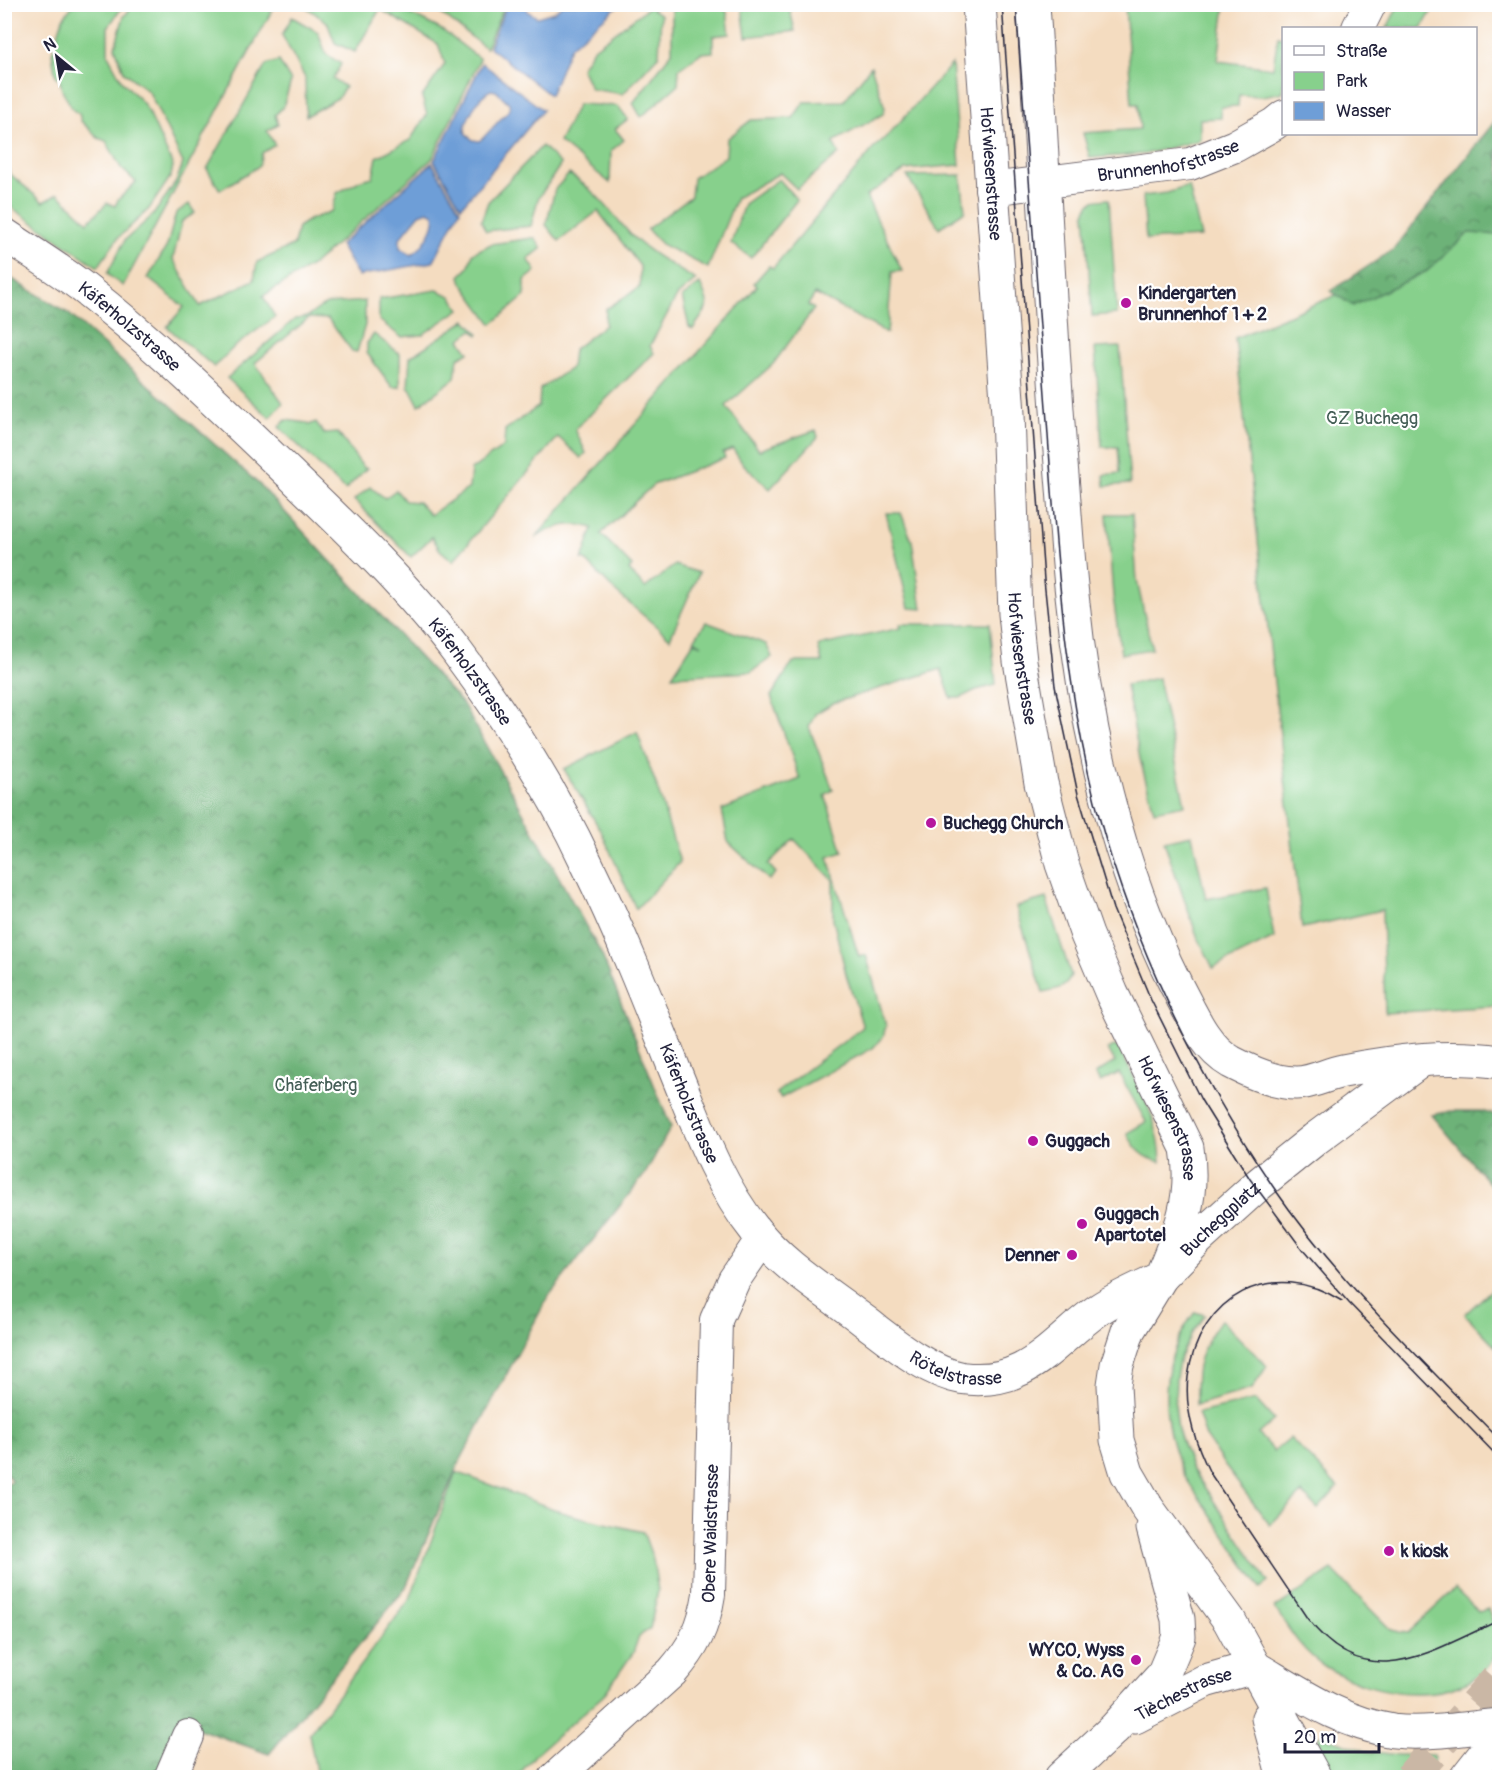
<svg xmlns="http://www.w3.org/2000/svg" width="1504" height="1782" font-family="Pangolin,sans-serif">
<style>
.green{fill:#87d08c;stroke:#547964;stroke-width:1.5}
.forest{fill:url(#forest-crowns);stroke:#486a5a;stroke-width:1.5}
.water{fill:#6e9ed7;stroke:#486089;stroke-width:1.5;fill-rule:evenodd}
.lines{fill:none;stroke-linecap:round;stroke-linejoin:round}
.primary-tunnel{stroke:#cab7a5;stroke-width:33;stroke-dasharray:33 16;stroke-linecap:butt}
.minor-casing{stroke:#6c636a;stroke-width:34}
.tertiary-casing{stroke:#6c636a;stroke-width:35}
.minor{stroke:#fff;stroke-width:32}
.tertiary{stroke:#fff;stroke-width:33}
.tram{stroke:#22223b;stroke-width:1.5}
.poi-dot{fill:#b5179e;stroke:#fff;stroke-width:2}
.labels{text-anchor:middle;stroke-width:4.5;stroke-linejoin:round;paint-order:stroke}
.street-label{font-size:18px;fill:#22223b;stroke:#fff}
.poi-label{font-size:18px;font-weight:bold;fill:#22223b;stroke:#fff;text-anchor:start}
.park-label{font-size:18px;fill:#455f57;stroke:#fff}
</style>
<defs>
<pattern id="forest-crowns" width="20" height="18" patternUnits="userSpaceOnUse" patternTransform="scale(1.5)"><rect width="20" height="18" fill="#6db278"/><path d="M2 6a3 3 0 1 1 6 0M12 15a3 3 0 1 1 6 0" fill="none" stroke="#599064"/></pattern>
</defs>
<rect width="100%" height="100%" fill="#fff"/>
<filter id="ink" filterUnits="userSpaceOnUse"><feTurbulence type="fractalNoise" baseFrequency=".0167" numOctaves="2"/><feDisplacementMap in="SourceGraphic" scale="12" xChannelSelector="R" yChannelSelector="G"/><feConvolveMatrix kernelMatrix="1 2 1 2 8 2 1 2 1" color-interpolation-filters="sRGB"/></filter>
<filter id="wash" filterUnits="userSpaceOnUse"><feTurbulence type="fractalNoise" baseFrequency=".008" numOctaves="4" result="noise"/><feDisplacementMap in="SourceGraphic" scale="24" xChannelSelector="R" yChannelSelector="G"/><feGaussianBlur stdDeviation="1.35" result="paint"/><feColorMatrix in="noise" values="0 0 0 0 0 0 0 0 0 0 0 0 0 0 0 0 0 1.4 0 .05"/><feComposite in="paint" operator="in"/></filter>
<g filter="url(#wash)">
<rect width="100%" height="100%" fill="#f4dcc0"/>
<path class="green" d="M745 4 794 5 790 10 795 31 746 37 742 8Z
M1399 4H1435V5L1422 28H1387Z
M73 5H124L108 27V55L122 81 143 103 149 113 173 166 171 176 149 209 118 238 98 267 5 203V157H6L9 173 43 202 58 194 88 222 107 203 115 206 118 200 136 182 121 168 106 141 98 138 81 121 79 114 73 110 62 90 60 81 55 74 52 53 63 18Z
M135 5H275L123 286 107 274 125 240 153 215 176 182 183 163 149 92 124 72 115 47 124 16Z
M303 5H392L442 30 480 59 432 159 313 265 263 296 275 317 234 347 214 367 167 327 184 307 148 278 167 246 176 213 189 204 195 213 182 221 173 259 200 306 254 280 257 262 294 245 298 227 309 220 332 211 337 193 361 180 373 177 377 157 410 140 427 115 422 97 445 64 438 44 380 9 355 52 335 43 327 22Z
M432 5V4L505 5 486 48 431 6Z
M672 5H720L727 12 730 34 713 36V52L701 53 679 69 678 85 641 117 633 103 672 52Z
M1125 5H1225L1218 61 1273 68 1278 36 1283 37V92L1263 96 1239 95 1238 106 1221 107V118L1200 119V140L1145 154 1090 158 1083 133 1140 129 1138 104H1132Z
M649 7 661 15 659 55 623 94 591 89 581 68 593 49Z
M292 17 318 32 326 54 341 64 333 79 345 87 338 98 306 116 305 78 282 35Z
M279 61 291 81 283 107 275 115 278 124 267 131 275 145 262 153 259 166 220 190 207 169 266 65Z
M952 64 960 165 905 170 866 196 902 271 892 272 887 333 815 294 808 305 814 309 773 364 726 406 759 450 816 430 818 437 770 489 742 463 733 449 723 453 725 458 653 485 601 534 632 566 629 570 645 588 675 565 699 573 670 638 616 592 584 559 582 560 593 528C571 521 554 526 535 538L757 286 754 283 769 266 773 268 874 148 889 134Z
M871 66 885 108 883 114 833 142 839 154 797 189 780 173 736 198 708 268 661 244 647 229 691 196 693 178 726 156 727 139 751 120 793 118 804 102 844 101Z
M578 104 618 106 628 119 615 129 624 140 611 151 610 183 559 142Z
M1499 121V1006L1385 1013 1382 910 1302 928 1235 338 1381 276Z
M542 146 561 164 538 199 531 226 486 231 481 221 488 202Z
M569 174C595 190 611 212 631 235 649 253 674 266 696 280L677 296 650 346 654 353 575 429 586 453 581 458 558 437 453 561 440 550 432 537 411 557 354 500 370 487 385 498 396 490 405 501 418 502 430 515 469 488 471 470 504 446 505 430 539 406 540 389 571 368 573 350 605 325 606 309 640 287V266L598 211 559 241 546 225 555 189Z
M961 175 965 211 939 228 907 176Z
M779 179 797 200 751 258 731 243 744 204Z
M1189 186 1201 237 1146 240 1143 196 1167 193Z
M1109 199 1117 314 1092 316 1085 213C1090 199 1095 200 1109 199Z
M532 238H535L542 248 528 259 536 271 525 280V296L492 324 462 283 460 276 468 268 473 253 491 244Z
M700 284C712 309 708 306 693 329L689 327 682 297Z
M437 290 451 296 460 309 422 335 401 337 379 320V299Z
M365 301V325L357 352 352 351 328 319 309 318 255 363 283 403 270 418 227 378 295 319C316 317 311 310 327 304Z
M466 320 479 334 478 335 472 330 460 340 469 352 458 358 455 378 419 405 410 388 408 387 410 357Z
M374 334 400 354V387H392L367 353V343Z
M1120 347 1130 484 1105 486 1104 475 1120 473 1118 447H1102L1095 348Z
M286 420 307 423 309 425 316 422 324 434 338 433 363 467 367 468 345 490 279 427Z
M886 513H901L912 541 922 609 909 608Z
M1107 514H1132L1137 581 1152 649 1121 654 1113 596Z
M706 622 766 644 772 657 751 672 672 676 694 642 702 645 694 640Z
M900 624H990L996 685 976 690 960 698H951L941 669 833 703 815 714 809 727 833 790 825 795 843 852 828 857 859 957 866 955 886 1026 883 1037 873 1048 781 1098 776 1093 863 1027 846 974 833 919V880L794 839 768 864 776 873 769 880 728 842 722 810 800 779 771 696 793 662H822L818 646 901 628Z
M1158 678 1185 805 1154 811 1140 759 1126 685Z
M637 732 657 787 680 862 636 909 601 831 564 769Z
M1192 835 1206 899 1266 888 1274 938 1213 968 1196 933 1164 841Z
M1046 898 1071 975C1067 989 1056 989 1043 992L1016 907Z
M1114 1046 1118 1047C1137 1084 1160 1119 1161 1162 1143 1158 1135 1149 1127 1133L1146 1122 1119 1073 1100 1082 1095 1074 1115 1062 1108 1049Z
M1499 1283V1350L1465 1314Z
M1195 1312 1205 1315 1192 1333 1180 1357 1176 1378 1175 1404 1178 1430 1191 1467 1268 1582 1260 1588C1243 1563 1226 1537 1209 1512 1200 1498 1188 1484 1181 1469 1159 1415 1159 1360 1195 1312Z
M1221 1320 1267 1366 1252 1389 1196 1405C1195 1367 1198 1351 1221 1320Z
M1256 1400 1274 1420 1258 1434 1274 1451 1290 1438 1338 1487 1318 1509 1302 1493 1270 1525 1225 1466 1206 1437 1198 1413Z
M456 1472 567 1514 643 1532 653 1559 658 1591 650 1629 639 1636 633 1653 603 1696 536 1754 517 1777H317L309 1734 410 1599Z
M1332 1570 1390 1629 1399 1632 1408 1633 1455 1589 1479 1612 1488 1609C1493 1621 1500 1636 1497 1649 1489 1682 1444 1694 1414 1693 1384 1693 1351 1682 1326 1667 1302 1652 1290 1631 1275 1608Z
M1320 1735 1366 1751 1399 1755H1434L1435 1759 1422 1777H1332L1318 1738Z"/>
<path class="forest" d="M1499 116V149L1496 152 1500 165 1499 235 1469 233 1427 271 1353 306 1331 291 1394 249Z
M4 274 68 313 260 485 463 704 602 955 671 1127 645 1174 548 1297 458 1465 405 1589 269 1754 182 1723 157 1777H5L4 1485 12 1481 4 1471Z
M1451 1111H1481L1499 1116V1195L1432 1115Z"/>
<path class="water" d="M586 4 619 5 570 47 550 95 489 47 507 5H526L528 12 537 17 554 12 562 5Z
M482 63 543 110 461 207 434 161ZM491 90 496 91 509 103 510 109 483 138 479 141 473 140 466 134C462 123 480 94 491 90Z
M432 163 460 210 433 262 358 276 340 245ZM428 211 434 214C437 227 422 249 411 255L400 248V238L420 214Z"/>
</g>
<g filter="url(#ink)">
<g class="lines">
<path class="primary-tunnel" d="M1410 1778 1500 1675"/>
<g class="minor-casing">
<g id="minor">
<path d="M1358 28 1370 4"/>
<path id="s1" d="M991 189 1190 164 1235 146 1274 124 1284 116"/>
<path id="s2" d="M4 234C31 252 59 269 85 289 157 345 222 409 288 472 347 529 407 586 457 652 506 718 551 787 586 862 620 931 648 1002 676 1073 698 1127 718 1184 755 1230 784 1267 827 1292 863 1320 891 1341 927 1372 962 1378 1028 1387 1052 1342 1098 1310 1117 1297 1140 1288 1161 1277"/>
<path d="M170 1778 188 1736"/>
<path id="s3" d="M555 1778 672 1672C694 1647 704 1627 709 1594L716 1320 734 1280 762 1239"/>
</g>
</g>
<g class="tertiary-casing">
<g id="tertiary">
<path id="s4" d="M979 4 1008 414 1015 614 1020 661 1041 783 1062 864 1087 935 1112 994 1187 1148C1195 1198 1180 1232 1161 1277"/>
<path d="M1033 4C1043 158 1049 311 1061 464 1065 508 1067 551 1072 595 1085 725 1117 868 1176 985 1190 1011 1204 1047 1231 1062 1250 1072 1275 1083 1296 1083 1313 1083 1327 1074 1343 1071 1394 1061 1447 1054 1500 1062"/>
<path d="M1256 1668C1300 1694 1342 1723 1393 1731 1424 1735 1468 1728 1500 1725"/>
<path id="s5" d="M1135 1717 1205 1681 1254 1667"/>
<path d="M1268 1718 1284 1778"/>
<path d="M1061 1778 1115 1728 1163 1675 1179 1637 1178 1619 1153 1528"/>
<path id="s6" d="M1315 1778 1229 1620 1148 1509 1127 1473 1117 1440 1114 1385 1117 1365 1128 1331 1161 1277 1198 1239 1259 1184 1315 1139 1419 1062"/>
<path d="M1466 1778 1500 1735"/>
</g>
</g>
<use href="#minor" class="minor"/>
<use href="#tertiary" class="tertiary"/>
<path class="tram" d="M1002 4 1044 580 1055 686 1078 794 1113 909 1151 1000 1201 1100 1250 1179 1302 1249 1349 1303 1500 1459
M1016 4C1026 143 1036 282 1047 421 1057 563 1065 704 1106 841 1143 964 1202 1082 1274 1188 1338 1281 1421 1359 1500 1440
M1342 1301C1272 1256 1198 1297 1188 1377 1184 1411 1195 1443 1210 1473L1307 1618C1367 1697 1428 1652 1500 1620"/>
</g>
</g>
<g class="poi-dot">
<circle cx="1126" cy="303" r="6"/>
<circle cx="931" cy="823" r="6"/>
<circle cx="1033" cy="1141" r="6"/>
<circle cx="1082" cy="1224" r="6"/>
<circle cx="1072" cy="1255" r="6"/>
<circle cx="1389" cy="1551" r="6"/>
<circle cx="1136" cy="1660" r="6"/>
</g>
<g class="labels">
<g class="street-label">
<text dy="6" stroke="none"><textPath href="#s1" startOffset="180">Brunnenhofstrasse</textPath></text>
<text dy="6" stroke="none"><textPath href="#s4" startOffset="170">Hofwiesenstrasse</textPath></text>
<text dy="6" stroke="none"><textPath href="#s2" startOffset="156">Käferholzstrasse</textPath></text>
<text dy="6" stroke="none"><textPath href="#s4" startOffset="656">Hofwiesenstrasse</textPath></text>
<text dy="6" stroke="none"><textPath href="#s2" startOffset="642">Käferholzstrasse</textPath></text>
<text dy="6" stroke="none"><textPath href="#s2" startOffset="1128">Käferholzstrasse</textPath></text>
<text dy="6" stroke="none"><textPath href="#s4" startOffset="1142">Hofwiesenstrasse</textPath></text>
<text dy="6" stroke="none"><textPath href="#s6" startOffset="651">Bucheggplatz</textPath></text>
<text dy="6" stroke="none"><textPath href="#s2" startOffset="1520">Rötelstrasse</textPath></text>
<text dy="6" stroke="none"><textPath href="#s3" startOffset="306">Obere Waidstrasse</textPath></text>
<text dy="6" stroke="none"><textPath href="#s5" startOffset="54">Tièchestrasse</textPath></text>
</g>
<g class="poi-label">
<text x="1138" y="299">Kindergarten<tspan x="1138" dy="21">Brunnenhof 1 + 2</tspan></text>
<text x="943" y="829">Buchegg Church</text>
<text x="1045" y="1147">Guggach</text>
<text x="1094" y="1220">Guggach<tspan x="1094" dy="21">Apartotel</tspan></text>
<text x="1060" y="1261" text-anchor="end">Denner</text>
<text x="1401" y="1557">k kiosk</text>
<text x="1124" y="1656" text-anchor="end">WYCO, Wyss<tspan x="1124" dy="21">&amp; Co. AG</tspan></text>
</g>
<g class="park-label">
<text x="1372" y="424">GZ Buchegg</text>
<text x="316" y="1091">Chäferberg</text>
</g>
</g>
<rect width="1504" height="1782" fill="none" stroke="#fff" stroke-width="24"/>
<rect x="1282" y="27" width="195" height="108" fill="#ffffff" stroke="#a7a7b1" stroke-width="1.5"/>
<rect x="1294" y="46" width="30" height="9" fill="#ffffff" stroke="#a7a7b1" stroke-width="1.5"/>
<text x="1336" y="57" font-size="18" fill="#22223b">Straße</text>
<rect x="1294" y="72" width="30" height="18" fill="#87d08c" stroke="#a7a7b1" stroke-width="1.5"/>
<text x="1336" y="87" font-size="18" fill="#22223b">Park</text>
<rect x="1294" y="102" width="30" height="18" fill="#6e9ed7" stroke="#a7a7b1" stroke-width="1.5"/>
<text x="1336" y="117" font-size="18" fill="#22223b">Wasser</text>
<g transform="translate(57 57) rotate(330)" stroke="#ffffff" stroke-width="4.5" paint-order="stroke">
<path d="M0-4.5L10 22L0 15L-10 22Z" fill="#22223b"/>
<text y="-9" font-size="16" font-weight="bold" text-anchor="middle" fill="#22223b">N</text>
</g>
<path d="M1285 1743v9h94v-9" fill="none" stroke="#22223b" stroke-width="3"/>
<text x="1294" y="1743" font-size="18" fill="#22223b" stroke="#ffffff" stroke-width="4.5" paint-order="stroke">20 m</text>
</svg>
